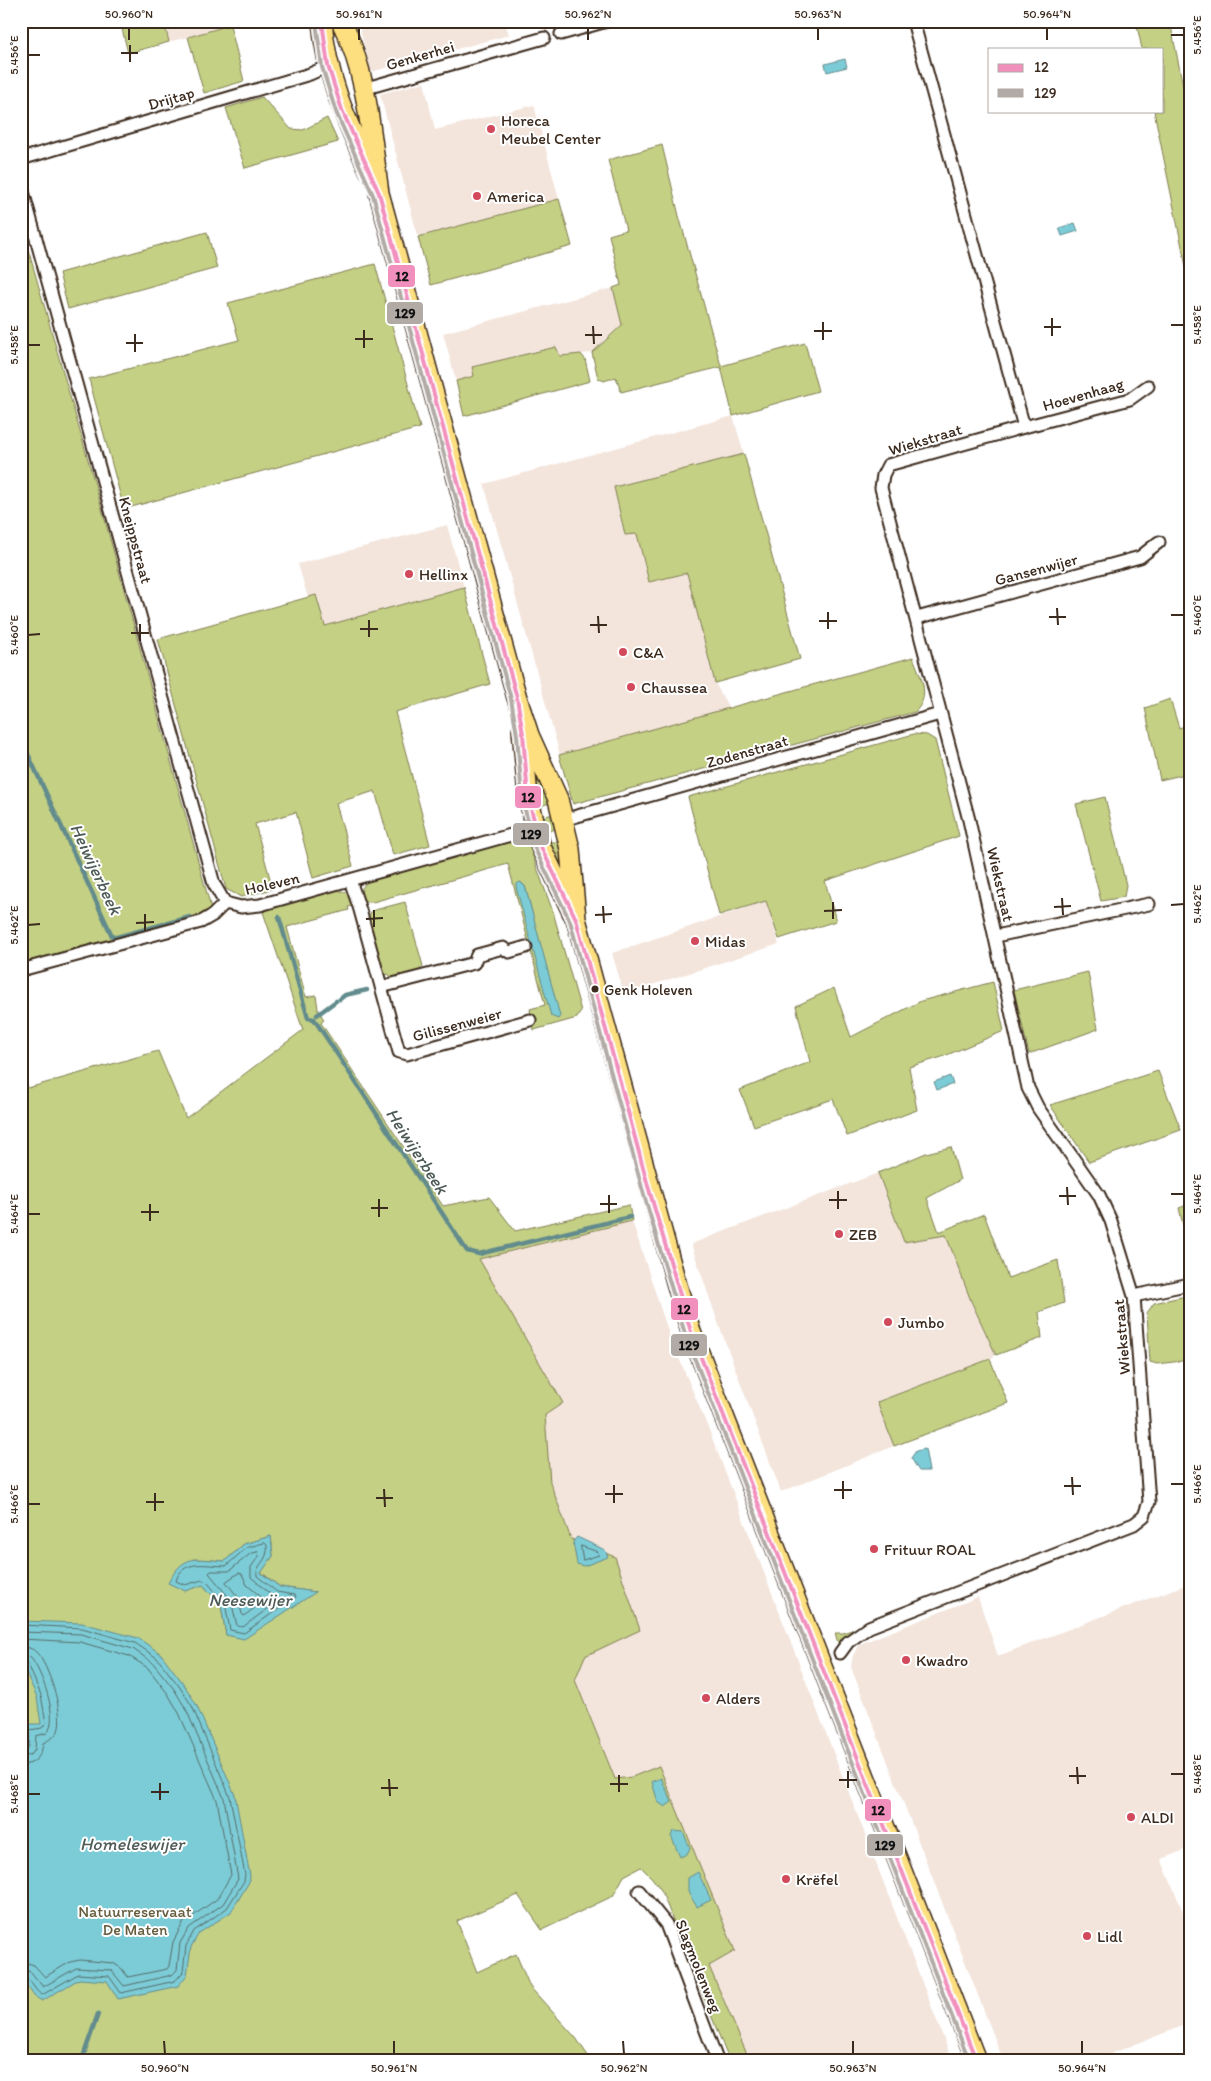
<svg xmlns="http://www.w3.org/2000/svg" width="1211" height="2081" font-family="Itim,sans-serif">
<style>
.built{fill:#f3e5dc}
.green{fill:#c4d084;stroke:#807d51;fill-rule:evenodd}
.water{fill:#7cccd7;stroke:#628b8d}
.lines{fill:none;stroke-linecap:round;stroke-linejoin:round}
.shore{stroke:#556b68;stroke-width:1}
.stream{stroke:#628b8d;stroke-width:4.5}
.minor-casing{stroke:#3b2a1e;stroke-width:15}
.primary-casing{stroke:#3b2a1e;stroke-width:22}
.minor{stroke:#fff;stroke-width:11}
.primary{stroke:#fddf80;stroke-width:19}
.bus-1-casing{stroke:#fff;stroke-width:8}
.bus-2-casing{stroke:#fff;stroke-width:8}
.bus-1{stroke:#f290bd;stroke-width:4}
.bus-2{stroke:#b1aaa5;stroke-width:4}
.ticks{fill:none;stroke:#3b2a1e;stroke-width:2}
.poi-dot{fill:#d1495b;stroke:#fff;stroke-width:2}
.bus-dot{fill:#3b2a1e;stroke:#fff;stroke-width:2}
.labels{text-anchor:middle;stroke-width:4;stroke-linejoin:round;paint-order:stroke}
.bus-label{font-size:15px;fill:#3b2a1e;stroke:#fff;text-anchor:start}
.street-label{font-size:16px;fill:#3b2a1e;stroke:#fff}
.poi-label{font-size:16px;fill:#3b2a1e;stroke:#fff;text-anchor:start}
.park-label{font-size:16px;fill:#645c3d;stroke:#fff}
.water-label{font-size:18px;font-style:italic;fill:#4e5b56;stroke:#fff}
.line-badge{stroke:#fff;stroke-width:2}
.pale-badge-label{font-size:14px;text-anchor:middle;font-weight:bold;fill:#111}
.neatline{fill:none;stroke:#3b2a1e;stroke-width:2}
.ticks-label{font-size:12px;text-anchor:middle;fill:#3b2a1e}
</style>
<rect width="100%" height="100%" fill="#fff"/>
<filter id="ink" filterUnits="userSpaceOnUse"><feTurbulence type="fractalNoise" baseFrequency=".02" numOctaves="2"/><feDisplacementMap in="SourceGraphic" scale="10" xChannelSelector="R" yChannelSelector="G"/><feConvolveMatrix kernelMatrix="1 2 1 2 8 2 1 2 1" color-interpolation-filters="sRGB"/></filter>
<g filter="url(#ink)">
<path class="built" d="M164 21H246L169 42Z
M358 21H505L509 35 371 72Z
M424 82 435 130 534 105 559 199 418 237 380 94Z
M613 288 623 325 592 353 559 356 555 347 472 367 474 376 456 381 443 333Z
M733 416 744 454 614 487 624 535 637 533 649 582 687 573 715 683 729 708 560 755 484 484Z
M447 525 464 587 325 626 316 596 308 598 298 564Z
M766 901 779 944 624 994 612 953Z
M878 1173 904 1242 946 1235 971 1301 996 1355 990 1359 878 1401 894 1446 781 1492 716 1317 691 1244Z
M632 1221 669 1334 709 1430 952 2060H774L771 2053 749 2059 667 1868 615 1779 575 1680 584 1656 639 1630 615 1558 571 1539 548 1475 545 1415 563 1403 478 1259Z
M1190 1583V1848L1161 1859 1185 1916 1190 1914V2023L1095 2060H1003L851 1667 853 1655 860 1644 978 1597 998 1656Z"/>
<path class="green" d="M120 21H164L169 42 128 53Z
M1136 21H1170L1190 121V286L1154 111H1162V49H1142Z
M230 25 244 81 204 93 188 37Z
M262 97 291 129 303 130 327 118 338 142 245 168 226 108Z
M662 145 679 216 721 366 805 343 818 391 733 416 721 367 621 392 616 377 604 381 598 378 592 353 622 325 613 288 621 285 609 235 626 230 608 160Z
M559 199 572 246 431 285 418 237Z
M21 224 102 509 212 912 21 963Z
M207 232 217 268 68 309 59 273Z
M375 264 420 428 124 509 89 379 239 340 228 303Z
M556 347 560 356 581 354 585 359 590 381 464 416 456 381 474 376 472 367Z
M744 454 800 659 715 683 687 573 649 582 637 534 625 535 614 487Z
M464 587 490 684 395 712 430 845 393 855 375 791 336 803 353 866 313 878 296 812 255 824 273 889 241 897 226 889 158 639 316 595 325 626Z
M913 657C920 676 932 695 915 712L573 804 559 755Z
M1170 699 1179 728 1190 724V773L1160 780 1145 708Z
M914 734 927 735 935 740 959 836 825 881 836 921 779 939 766 901 719 915 688 797Z
M545 780 552 804H546L537 808 531 783Z
M1105 797 1126 885 1124 897 1101 901 1076 804Z
M541 823a8 8 0 1 1 16 0a8 8 0 1 1-16 0Z
M561 838 568 863 553 867 546 842H556Z
M518 839 527 840 553 912 581 1011 577 1018 534 1030 530 1009 545 1005 508 864 373 902H366L361 896C361 888 363 885 370 880ZM520 882 525 886 559 1016Z
M337 890 348 893 353 906 348 907 349 910 287 927 306 997 316 995 318 1009 324 1020 321 1023 443 1206 489 1197 515 1231 629 1205 632 1221 479 1259 563 1403 545 1415 550 1482 571 1539 615 1557 640 1630 585 1656 575 1680 615 1779 632 1777 659 1766 735 1951 709 1966 749 2059 729 2060 661 1890 652 1878 641 1867 624 1876 613 1896 542 1930 518 1895 457 1921 477 1972 516 1954 530 1987 576 2038 591 2060H21V1067L28 1088 158 1051 186 1118 303 1030 263 912 280 905ZM271 1536 273 1556 261 1572 280 1587 315 1592 282 1613 226 1635 221 1605 203 1585 193 1559 225 1561 244 1544Z
M405 902 423 966 416 974 391 977 388 974 383 976 368 920 371 911Z
M1088 972 1098 1029 1029 1054 1014 990Z
M993 982 1004 1031 942 1057 909 1067 917 1110 847 1136 833 1099 754 1126 740 1090 810 1062 796 1006 834 988 851 1037 921 1001Z
M1158 1071 1181 1130 1089 1162 1050 1105Z
M951 1147 960 1180 927 1198 939 1232 984 1214 1008 1278 1058 1260 1064 1303 1039 1312 1042 1338 996 1355 971 1301 946 1235 904 1242 878 1173 926 1153Z
M1190 1204V1255L1179 1208Z
M1190 1295V1360L1157 1364 1150 1362 1147 1313 1154 1303Z
M990 1359 1008 1403 894 1446 877 1402Z
M863 1626 864 1627 850 1633 838 1643 835 1633H843Z"/>
<path class="water" d="M845 59 847 67 827 72 825 64Z
M1075 223 1078 231 1062 236 1059 228Z
M520 882 525 886 560 1016 558 1019 551 1016 516 887 517 884Z
M950 1076 953 1084 937 1090 934 1082Z
M925 1449 929 1471H919L911 1458 916 1451Z
M271 1536 273 1556 261 1573 280 1587 316 1592 244 1639 226 1635 221 1605 203 1585 185 1591 168 1583C184 1553 195 1559 225 1561L244 1544Z
M577 1537 605 1550 608 1557 584 1566 577 1564 573 1542Z
M21 1621 82 1623 138 1638 161 1654 183 1683 196 1704 235 1795 250 1876 249 1882 231 1912 199 1933 191 1947 187 1975 178 1986 118 1999 107 1981 79 1979 42 2001 34 1996 21 1977V1746H24L25 1724H41L37 1697 21 1662Z
M661 1778 672 1802 665 1807 658 1802 652 1782Z
M674 1831 683 1832 690 1848 687 1854 680 1857 671 1836Z
M698 1872 711 1900 697 1907 688 1892V1878Z"/>
<g class="lines">
<path class="shore" d="M265 1543 267 1545C269 1562 255 1564 257 1576L277 1592 295 1595 296 1597 244 1633 230 1630 225 1603 207 1582 202 1580 185 1585 176 1581C182 1558 209 1566 226 1566L246 1548Z
M581 1546 598 1552 599 1555 583 1560Z
M258 1552 259 1556 251 1567V1577L278 1601 243 1627 237 1626 231 1600 209 1573 211 1571H229L250 1554Z
M239 1573 242 1574 247 1585 265 1600 244 1616 242 1614 238 1597 226 1582Z
M21 1625 82 1628 135 1643 157 1658 179 1686 192 1706 230 1797 245 1875 244 1881 227 1908 194 1931 186 1946 183 1972 175 1981 121 1993 109 1976 78 1974 42 1995C33 1990 31 1977 21 1975
M21 1632 81 1634 133 1649 153 1663 174 1689 186 1709 224 1798 238 1879 223 1904 189 1928 180 1943 177 1970 172 1975 124 1986 111 1970 76 1968 43 1987 31 1972 21 1969
M21 1639 80 1642 129 1656 148 1668 168 1694 179 1713 217 1800 231 1875 217 1899 183 1923 173 1942 169 1966 167 1969 128 1977 121 1968 113 1963 80 1960 70 1962 45 1977 34 1965 21 1961
M21 1647C27 1647 32 1648 36 1652 48 1663 65 1715 58 1731 55 1737 49 1740 43 1743 42 1756 35 1765 21 1765
M21 1655 30 1657C41 1669 60 1719 47 1733L36 1736 35 1749 32 1754 21 1758
M21 1661 28 1664 41 1695 46 1723 42 1728 30 1730 29 1746 26 1751H21"/>
<path class="stream" d="M21 739 113 938 190 917
M279 917 308 1018 314 1019 467 1251 479 1254 630 1217
M340 999 345 995 367 990
M317 1015 336 1001
M82 2060 98 2014"/>
<g class="minor-casing">
<path id="minor" d="M561 34 607 21
M363 89 544 38
M21 159 310 74 328 66
M21 184 214 884 225 903
M1024 427 1130 399 1148 386
M917 618 1140 557 1159 542
M563 820 940 714
M350 880 360 910 399 1052 407 1054 530 1020
M225 903 241 907 260 905 536 828
M996 936 1149 904
M21 970 201 922 213 915 225 903
M381 987 474 963 477 955 503 948 509 952 526 947
M1134 1296 1190 1284
M840 1653 848 1642 869 1627 1134 1524 1144 1516 1149 1502 1134 1296 1111 1221 1099 1195 1038 1108 1028 1088 969 820 881 488 883 475 888 465 1024 427 913 21
M639 1891 666 1924 717 2060"/>
</g>
<g class="primary-casing">
<path id="primary" d="M322 21C326 77 347 122 370 172
M341 21C368 73 371 137 379 193L517 698 529 735 558 799 570 849 576 919 676 1282 691 1332 976 2060
M522 730 528 797 541 847 573 914"/>
</g>
<use href="#minor" class="minor"/>
<use href="#primary" class="primary"/>
<g class="bus-1-casing">
<path id="bus-1" d="M322 21 328 66 342 110 379 193 517 698 523 734 528 797 541 847 576 919 648 1186 691 1332 976 2060"/>
</g>
<g class="bus-2-casing">
<path id="bus-2" d="M316 22 322 67 336 112 373 195 511 699 517 735 522 798 535 849 570 921 642 1188 685 1334 969 2060"/>
</g>
<use href="#bus-1" class="bus-1"/>
<use href="#bus-2" class="bus-2"/>
</g>
</g>
<path class="ticks" d="M129 28V40M359 28V40M588 28V40M818 28V40M1047 28V40M1171 35H1184M130 45V62M121 53H138M28 55H40M1052 318V336M823 322V340M1171 325H1184M593 326 594 344M1044 327H1061M364 330V348M814 331H832M135 334V352M585 335H602M355 339H373M126 343H143M28 345H40M1057 608 1058 625M828 612V629M1171 615H1184M598 616 599 633M1049 617H1066M369 620V637M819 621H837M140 624V641M590 625H607M360 629H378M131 633H149M28 635 40 634M1062 898 1063 915M833 902V919M1171 905 1184 904M603 906 604 923M1054 907 1071 906M374 910V927M824 911 842 910M145 914V931M595 915 612 914M366 919 383 918M136 923 154 922M28 925 40 924M1067 1187 1068 1205M838 1191V1209M1171 1194H1184M609 1195V1213M1059 1196H1076M379 1199V1217M829 1200H847M150 1204V1221M600 1204H617M371 1208H388M141 1212H159M28 1214H40M1072 1477 1073 1495M843 1481V1499M1171 1484H1184M614 1485V1503M1064 1486H1081M384 1489 385 1507M834 1490H852M155 1493V1511M605 1494H623M376 1498H393M146 1502H164M28 1504H40M1077 1767 1078 1784M848 1771V1788M1171 1774H1184M619 1775V1792M1069 1776H1086M389 1779 390 1796M839 1780H857M160 1783V1800M610 1784H628M381 1788H398M151 1792H169M28 1794H40M164 2041 165 2054M394 2041V2054M623 2041 624 2054M853 2041V2054M1082 2041V2054"/>
<g class="poi-dot">
<circle cx="491" cy="129" r="5"/>
<circle cx="477" cy="196" r="5"/>
<circle cx="409" cy="574" r="5"/>
<circle cx="623" cy="652" r="5"/>
<circle cx="631" cy="687" r="5"/>
<circle cx="695" cy="941" r="5"/>
<circle cx="839" cy="1234" r="5"/>
<circle cx="888" cy="1322" r="5"/>
<circle cx="874" cy="1549" r="5"/>
<circle cx="906" cy="1660" r="5"/>
<circle cx="706" cy="1698" r="5"/>
<circle cx="1131" cy="1817" r="5"/>
<circle cx="786" cy="1879" r="5"/>
<circle cx="1087" cy="1936" r="5"/>
</g>
<circle class="bus-dot" cx="595" cy="989" r="4.5"/>
<g class="labels">
<g class="bus-label">
<text x="604" y="995">Genk Holeven</text>
</g>
<g class="street-label">
<text transform="translate(420 55) rotate(-16)" y="6">Genkerhei</text>
<text transform="translate(171 98) rotate(-16)" y="6">Drijtap</text>
<text transform="translate(1083 394) rotate(-16)" y="6">Hoevenhaag</text>
<text transform="translate(925 439) rotate(-17)" y="6">Wiekstraat</text>
<text transform="translate(136 540) rotate(75)" y="6">Kneippstraat</text>
<text transform="translate(1036 569) rotate(-15)" y="6">Gansenwijer</text>
<text transform="translate(747 751) rotate(-16)" y="6">Zodenstraat</text>
<text transform="translate(272 883) rotate(-13)" y="6">Holeven</text>
<text transform="translate(1001 884) rotate(77)" y="6">Wiekstraat</text>
<text transform="translate(457 1024) rotate(-15)" y="6">Gilissenweier</text>
<text transform="translate(1121 1337) rotate(-95)" y="6">Wiekstraat</text>
<text transform="translate(699 1966) rotate(68)" y="6">Slagmolenweg</text>
</g>
<g class="poi-label">
<text x="501" y="126">Horeca<tspan x="501" dy="18">Meubel Center</tspan></text>
<text x="487" y="202">America</text>
<text x="419" y="580">Hellinx</text>
<text x="633" y="658">C&amp;A</text>
<text x="641" y="693">Chaussea</text>
<text x="705" y="947">Midas</text>
<text x="849" y="1240">ZEB</text>
<text x="898" y="1328">Jumbo</text>
<text x="884" y="1555">Frituur ROAL</text>
<text x="916" y="1666">Kwadro</text>
<text x="716" y="1704">Alders</text>
<text x="1141" y="1823">ALDI</text>
<text x="796" y="1885">Krëfel</text>
<text x="1097" y="1942">Lidl</text>
</g>
<g class="park-label">
<text x="135" y="1917">Natuurreservaat<tspan x="135" dy="18">De Maten</tspan></text>
</g>
<g class="water-label">
<text transform="translate(96 869) rotate(65)" y="6">Heiwijerbeek</text>
<text transform="translate(417 1151) rotate(57)" y="6">Heiwijerbeek</text>
<text x="250" y="1606">Neesewijer</text>
<text x="132" y="1850">Homeleswijer</text>
</g>
</g>
<g class="line-badge">
<rect x="387" y="264" width="29" height="24" rx="5" fill="#f290bd"/>
<rect x="386" y="301" width="38" height="24" rx="5" fill="#b1aaa5"/>
<rect x="514" y="785" width="28" height="24" rx="5" fill="#f290bd"/>
<rect x="512" y="822" width="38" height="24" rx="5" fill="#b1aaa5"/>
<rect x="670" y="1297" width="29" height="24" rx="5" fill="#f290bd"/>
<rect x="670" y="1333" width="38" height="24" rx="5" fill="#b1aaa5"/>
<rect x="864" y="1798" width="28" height="24" rx="5" fill="#f290bd"/>
<rect x="866" y="1833" width="38" height="24" rx="5" fill="#b1aaa5"/>
</g>
<g class="pale-badge-label">
<text x="402" y="281">12</text>
<text x="405" y="318">129</text>
<text x="528" y="802">12</text>
<text x="531" y="839">129</text>
<text x="684" y="1314">12</text>
<text x="689" y="1350">129</text>
<text x="878" y="1815">12</text>
<text x="885" y="1850">129</text>
</g>
<rect width="1211" height="2081" fill="none" stroke="#fff" stroke-width="55"/>
<rect x="988" y="48" width="175" height="65" fill="#ffffff" stroke="#b1aaa5"/>
<rect x="998" y="64" width="25" height="8" fill="#f290bd" stroke="#b1aaa5"/>
<text x="1034" y="72" font-size="15" fill="#3b2a1e">12</text>
<rect x="998" y="89" width="25" height="8" fill="#b1aaa5" stroke="#b1aaa5"/>
<text x="1034" y="98" font-size="15" fill="#3b2a1e">129</text>
<rect x="28" y="28" width="1156" height="2026" class="neatline"/>
<g class="ticks-label">
<text x="129" y="18">50.960°N</text>
<text x="359" y="18">50.961°N</text>
<text x="588" y="18">50.962°N</text>
<text x="818" y="18">50.963°N</text>
<text x="1047" y="18">50.964°N</text>
<text transform="translate(1197 35) rotate(-90)" y="4">5.456°E</text>
<text transform="translate(14 55) rotate(-90)" y="4">5.456°E</text>
<text transform="translate(1197 325) rotate(-90)" y="4">5.458°E</text>
<text transform="translate(14 345) rotate(-90)" y="4">5.458°E</text>
<text transform="translate(1197 615) rotate(-90)" y="4">5.460°E</text>
<text transform="translate(14 635) rotate(-90)" y="4">5.460°E</text>
<text transform="translate(1197 904) rotate(-90)" y="4">5.462°E</text>
<text transform="translate(14 925) rotate(-90)" y="4">5.462°E</text>
<text transform="translate(1197 1194) rotate(-90)" y="4">5.464°E</text>
<text transform="translate(14 1214) rotate(-90)" y="4">5.464°E</text>
<text transform="translate(1197 1484) rotate(-90)" y="4">5.466°E</text>
<text transform="translate(14 1504) rotate(-90)" y="4">5.466°E</text>
<text transform="translate(1197 1774) rotate(-90)" y="4">5.468°E</text>
<text transform="translate(14 1794) rotate(-90)" y="4">5.468°E</text>
<text x="165" y="2072">50.960°N</text>
<text x="394" y="2072">50.961°N</text>
<text x="624" y="2072">50.962°N</text>
<text x="853" y="2072">50.963°N</text>
<text x="1082" y="2072">50.964°N</text>
</g>
</svg>
